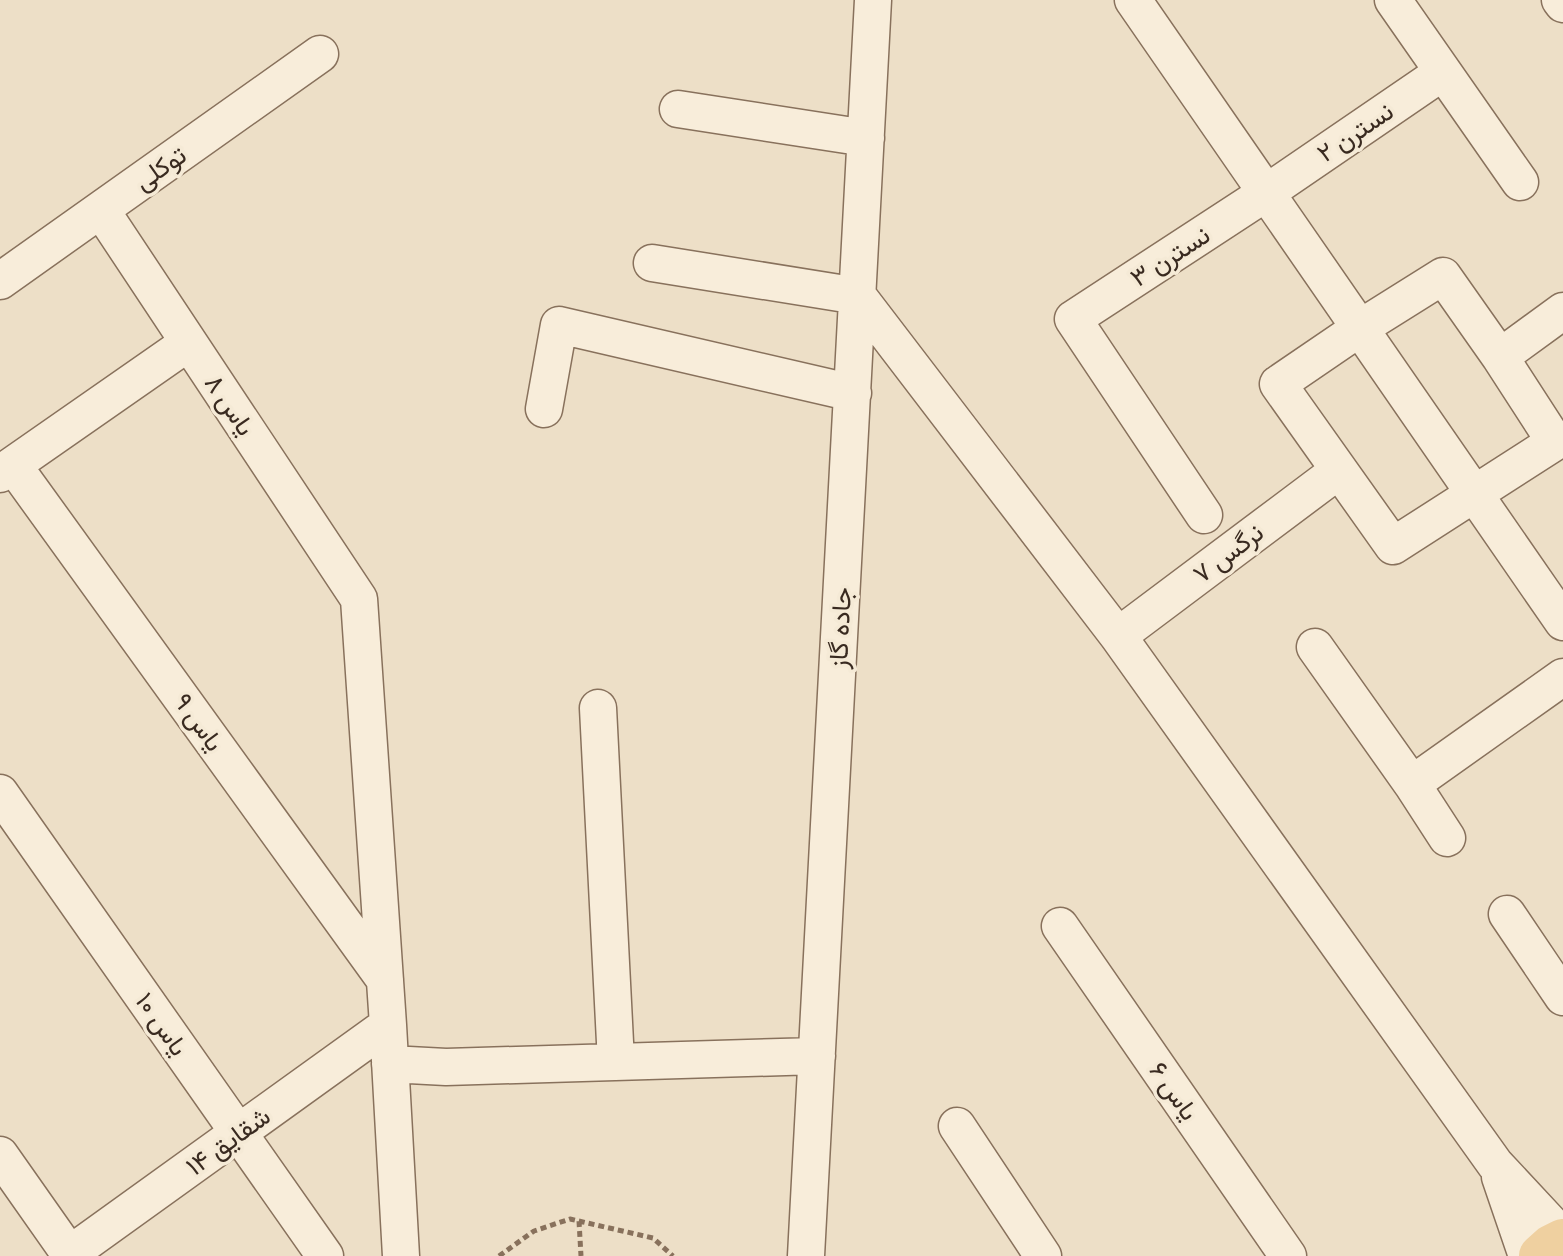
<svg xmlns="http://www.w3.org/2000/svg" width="1563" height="1256" font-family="'Zilla Slab',Vazirmatn,serif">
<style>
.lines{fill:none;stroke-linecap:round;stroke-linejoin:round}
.minor-casing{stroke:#88715c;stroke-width:39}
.major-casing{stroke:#563f30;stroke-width:47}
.path{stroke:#88715c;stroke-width:5;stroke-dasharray:6 4;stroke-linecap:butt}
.minor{stroke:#f8edda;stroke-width:36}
.major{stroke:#efd0a0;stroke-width:44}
.labels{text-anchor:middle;stroke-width:7;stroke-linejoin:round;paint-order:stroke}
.street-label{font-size:26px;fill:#392a20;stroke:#f5ead6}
</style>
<rect width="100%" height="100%" fill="#eddfc7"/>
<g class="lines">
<g class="minor-casing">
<path id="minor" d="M1133 0 1563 622
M1393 0 1520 182
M1560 0 1563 4
M678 109 866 138
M101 210 359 599 388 1025 401 1256
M652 263 858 296 1118 636 1495 1164 1563 1237
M1443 276 1500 357 1555 442 1393 546 1278 384 1360 328Z
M0 281 320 54
M1500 357 1563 311
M544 409 559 325 853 393
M13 465 385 980
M0 474 188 343
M1204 515 1073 319 1266 193 1443 72
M1118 636 1338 471
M1315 647 1412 784 1447 838
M598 708 616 1062
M1412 784 1563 677
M0 793 325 1256
M1507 914 1563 997
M1060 926 1288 1256
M390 1064 446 1067 817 1056
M957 1126 1043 1256
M0 1155 71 1256
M1500 1177 1527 1256
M67 1256 388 1025
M806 1256 873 0"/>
</g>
<g class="major-casing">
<path id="major" d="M1541 1256 1551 1247 1563 1241"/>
</g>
<path class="path" d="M579 1221 581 1256
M499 1256 534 1231 570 1219 653 1238 673 1256"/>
<use href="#minor" class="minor"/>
<use href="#major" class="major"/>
</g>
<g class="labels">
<g class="street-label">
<text transform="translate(1355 132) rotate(-34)" y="9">نسترن ۲</text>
<text transform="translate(160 168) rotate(-35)" y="9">توکلی</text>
<text transform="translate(1170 256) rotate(-33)" y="9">نسترن ۳</text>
<text transform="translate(230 405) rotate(56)" y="9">یاس ۸</text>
<text transform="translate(1228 553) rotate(-37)" y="9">نرگس ۷</text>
<text transform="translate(840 628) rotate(-87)" y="9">جاده گاز</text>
<text transform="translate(199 722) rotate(54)" y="9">یاس ۹</text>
<text transform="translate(162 1024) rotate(55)" y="9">یاس ۱۰</text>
<text transform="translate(1174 1091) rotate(55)" y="9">یاس ۶</text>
<text transform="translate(228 1141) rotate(-36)" y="9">شقایق ۱۴</text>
</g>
</g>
</svg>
